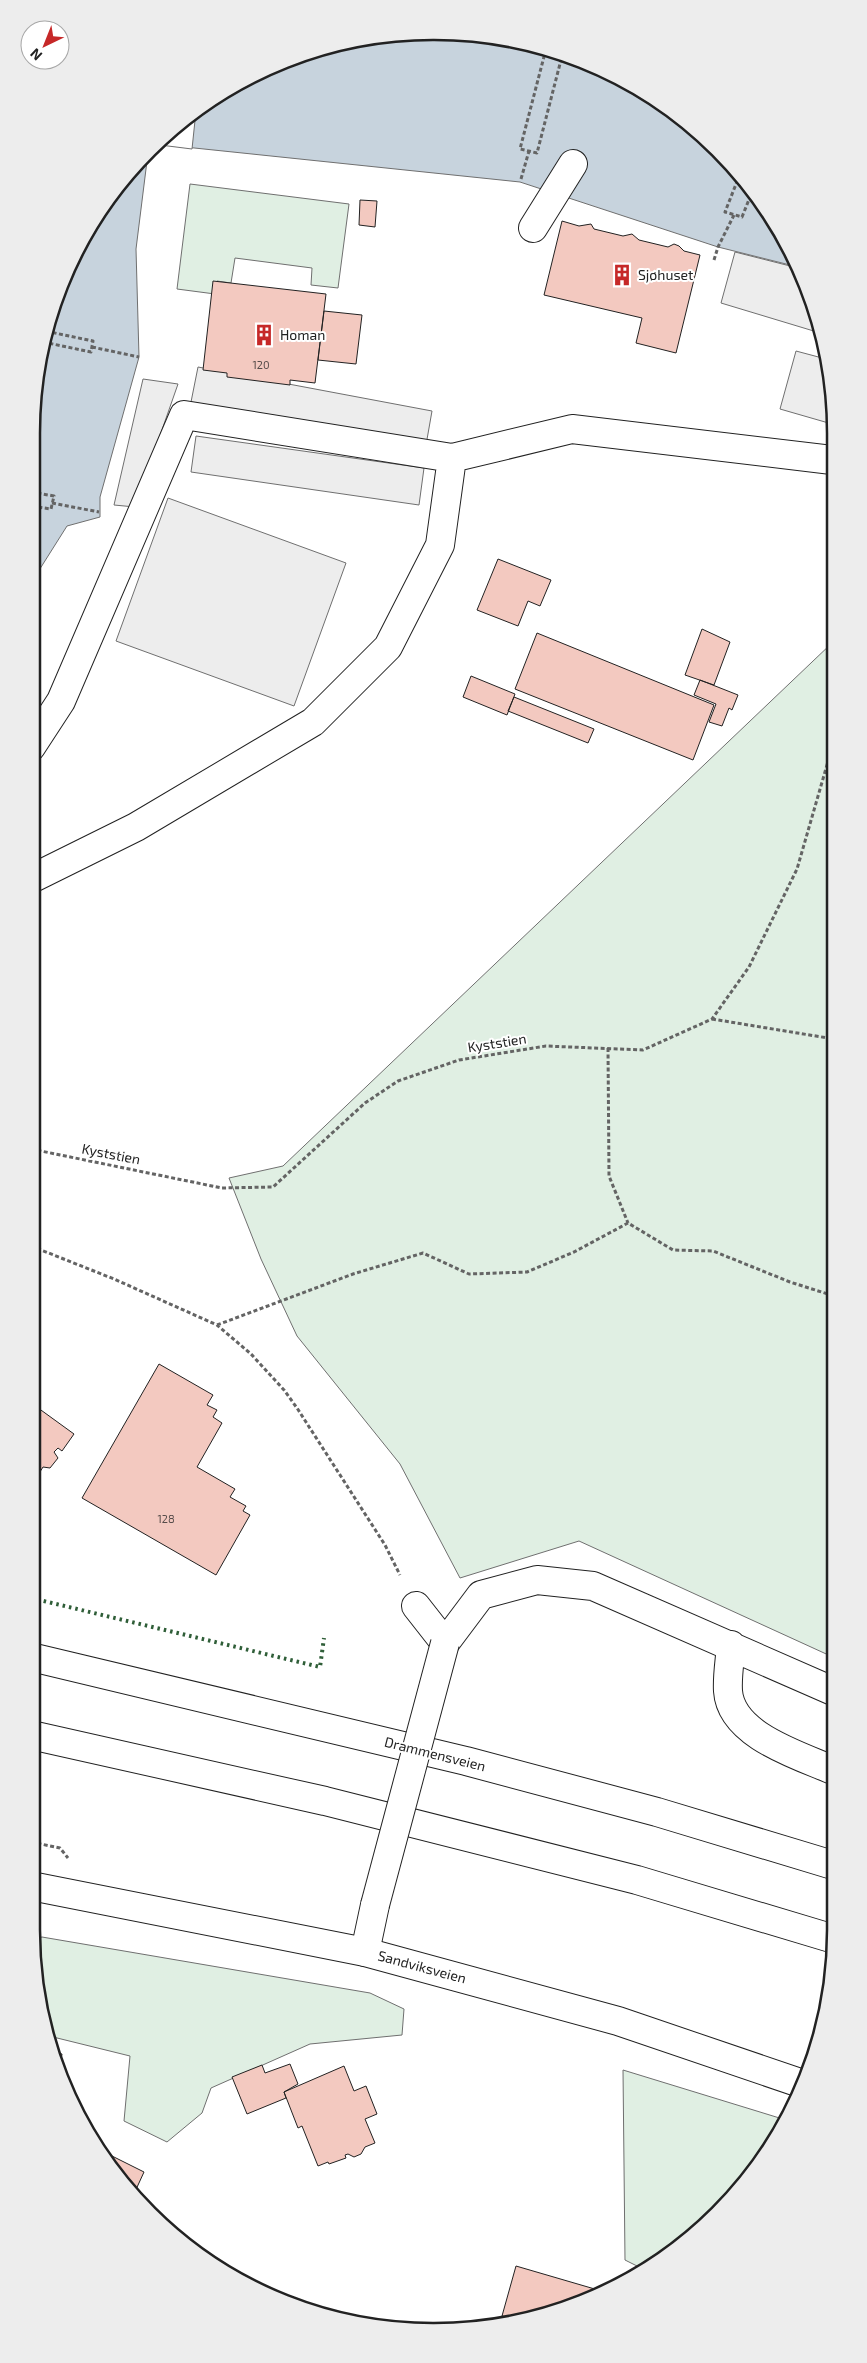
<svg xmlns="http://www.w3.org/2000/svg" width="867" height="2363" font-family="'Exo 2',sans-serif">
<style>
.green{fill:#e0efe3;stroke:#6f6f6f}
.parking{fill:#ededed;stroke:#6f6f6f}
.water{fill:#c7d3dd;stroke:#6f6f6f}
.pier{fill:#fff;stroke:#6f6f6f}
.building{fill:#f3c9c0;stroke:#222}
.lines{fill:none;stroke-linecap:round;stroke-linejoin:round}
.minor-casing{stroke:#222;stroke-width:30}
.major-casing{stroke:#222;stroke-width:30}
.highway-casing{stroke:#222;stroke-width:30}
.path{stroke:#646464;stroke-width:3;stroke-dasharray:4 2.5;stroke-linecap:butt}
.minor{stroke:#fff;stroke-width:28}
.major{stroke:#fff;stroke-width:28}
.highway{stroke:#fff;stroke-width:28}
.minor-bridge-casing{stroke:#222;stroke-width:30;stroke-linecap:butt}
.minor-bridge{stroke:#fff;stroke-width:28}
.hedge{stroke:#2f5e38;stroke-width:4;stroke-dasharray:2.5 4;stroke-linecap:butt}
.labels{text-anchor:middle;stroke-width:4;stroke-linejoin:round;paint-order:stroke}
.number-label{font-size:11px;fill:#564c4a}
.poi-label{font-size:14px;fill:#222;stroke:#fff;text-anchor:start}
.street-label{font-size:14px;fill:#222;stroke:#fff}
.rim{fill:none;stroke:#222;stroke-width:2.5}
</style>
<rect width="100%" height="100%" fill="#fff"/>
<path class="green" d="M190 184 349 204 338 288 311 285 312 268 235 258 231 283 217 281 215 294 177 289Z
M833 642 835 1658 579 1541 460 1578 400 1464 297 1336 261 1259 229 1178 283 1166Z
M42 1937 370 1993 404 2009 402 2035 310 2044 211 2088 202 2113 167 2142 124 2121 130 2056 49 2036 33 1939Z
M623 2070 786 2120 753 2174 657 2264 645 2270 625 2260Z"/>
<path class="parking" d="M735 252 798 268 817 332 721 303Z
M796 351 826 359 832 381V424L780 409Z
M198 367 432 411 426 445 191 402Z
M143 379 178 384 135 507 114 505Z
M196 436 424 468 419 505 191 472Z
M168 498 346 563 294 706 116 641Z"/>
<path class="water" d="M460 32 538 45 657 99 736 168 794 256 798 267 718 247 520 182 156 144 169 131 233 85 304 53 381 35Z
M148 153 136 249 139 357 100 497V517L67 526 31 583V434L45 329 73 255 115 188Z"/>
<path class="pier" d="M196 111 192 149 160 145 161 138 168 131Z"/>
<path class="building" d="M360 200 377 201 375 227 359 225Z
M562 221 579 226 591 224 594 229 623 236 632 234 639 240 668 247 674 244 679 246 684 251 700 255 676 353 636 343 642 318 544 295Z
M213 281 326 294 315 383 290 380V385L227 377V373L203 370Z
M324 311 362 315 356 364 318 360Z
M498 559 551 580 540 606 528 601 518 626 477 610Z
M702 629 730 642 714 685 685 675Z
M537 633 714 705 693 760 515 689Z
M471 676 515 694 507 715 463 697Z
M700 680 738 695 732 710 729 708 722 726 709 722 716 704 694 695Z
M514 697 594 729 588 743 508 711Z
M159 1364 213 1395 207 1405 217 1410 213 1417 222 1423 197 1467 235 1489 230 1497 246 1506 243 1511 250 1515 216 1575 82 1498Z
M34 1405 74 1434 62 1451 58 1448 54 1452 58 1458 50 1468 43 1467 38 1475 31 1471V1407Z
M52 2052 62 2054 59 2073 53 2059Z
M290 2064 298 2084 284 2092 286 2098 247 2114 232 2077 262 2065 265 2073Z
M344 2066 354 2091 366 2086 377 2114 365 2119 375 2143 365 2147 361 2154 354 2157 348 2154 345 2155 346 2158 329 2164 328 2162 318 2166 302 2126 298 2128 284 2092Z
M110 2155 144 2172 133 2196 107 2161Z
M516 2266 605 2292 588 2301 521 2321 502 2316Z"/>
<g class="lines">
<g class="minor-casing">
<path id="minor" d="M533 228 573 164
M452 458 572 429 832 460
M31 747 61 701 184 415 452 458 440 545 388 647 313 722 136 827 31 879
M416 1606 445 1643 481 1595 537 1580 593 1586 835 1692
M731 1645C730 1660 727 1676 728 1691 731 1736 801 1756 835 1771
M365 1952 375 1905"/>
</g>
<g class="major-casing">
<path id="major" d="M31 1886 365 1952 618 2021 803 2084"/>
</g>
<g class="highway-casing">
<path id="highway" d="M31 1657 466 1761 657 1812 836 1866
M31 1735 325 1801 637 1880 834 1939"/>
</g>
<path class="path" d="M366 38 370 37
M546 49 520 149 537 153 562 56
M740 174 725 212 742 217 752 192
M521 179 529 151
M714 260 718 247 734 215
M43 342 91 352 93 341 45 331
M92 347 139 357
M31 492 54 496 51 509 31 506
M52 503 99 512
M712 1019 834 1039
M608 1048 609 1176 628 1223
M31 1149 222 1188 273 1187 365 1103 398 1081 459 1060 546 1046 643 1050 712 1019 749 967 797 869 829 758 833 755
M31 1246 114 1279 217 1325 251 1354 284 1390 297 1408 385 1545 400 1575
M217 1325 353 1274 423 1253 469 1274 527 1272 574 1252 628 1223 673 1250 713 1251 790 1282 834 1296
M31 1842 60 1848 68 1858"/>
<use href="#minor" class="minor"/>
<use href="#major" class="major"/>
<use href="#highway" class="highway"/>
<g class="minor-bridge-casing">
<path id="minor-bridge" d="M375 1905 445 1643"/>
</g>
<use href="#minor-bridge" class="minor-bridge"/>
<path class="hedge" d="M31 1598 320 1667 324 1638"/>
</g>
<defs>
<g id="building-bare" transform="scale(1.725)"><path d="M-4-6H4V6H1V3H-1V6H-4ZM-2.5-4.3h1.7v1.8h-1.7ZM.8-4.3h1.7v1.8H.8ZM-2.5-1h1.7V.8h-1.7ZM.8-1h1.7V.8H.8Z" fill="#c62828" stroke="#fff" stroke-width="2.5" paint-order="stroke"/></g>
</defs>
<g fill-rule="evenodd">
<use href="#building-bare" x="622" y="275"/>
<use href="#building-bare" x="264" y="335"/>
</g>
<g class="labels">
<g class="number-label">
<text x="261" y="369">120</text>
<text x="166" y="1523">128</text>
</g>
<g class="poi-label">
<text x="638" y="280">Sjøhuset</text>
<text x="280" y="340">Homan</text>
</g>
<g class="street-label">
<text transform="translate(497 1043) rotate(-9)" y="5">Kyststien</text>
<text transform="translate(111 1154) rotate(11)" y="5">Kyststien</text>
<text transform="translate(435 1754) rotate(14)" y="5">Drammensveien</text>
<text transform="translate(422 1967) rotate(15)" y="5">Sandviksveien</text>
</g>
</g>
<path d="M0 0H867V2363H0ZM433 40H434A393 393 0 0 1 827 433V1930A393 393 0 0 1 434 2323H433A393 393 0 0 1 40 1930V433A393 393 0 0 1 433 40Z" fill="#ededed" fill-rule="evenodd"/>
<path class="rim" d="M433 40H434A393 393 0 0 1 827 433V1930A393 393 0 0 1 434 2323H433A393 393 0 0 1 40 1930V433A393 393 0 0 1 433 40Z"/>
<g transform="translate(45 45) rotate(223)"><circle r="24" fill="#ffffff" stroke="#a7a7a7"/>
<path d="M0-4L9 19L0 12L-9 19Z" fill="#c62828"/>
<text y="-8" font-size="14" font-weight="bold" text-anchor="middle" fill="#222222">N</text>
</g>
</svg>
